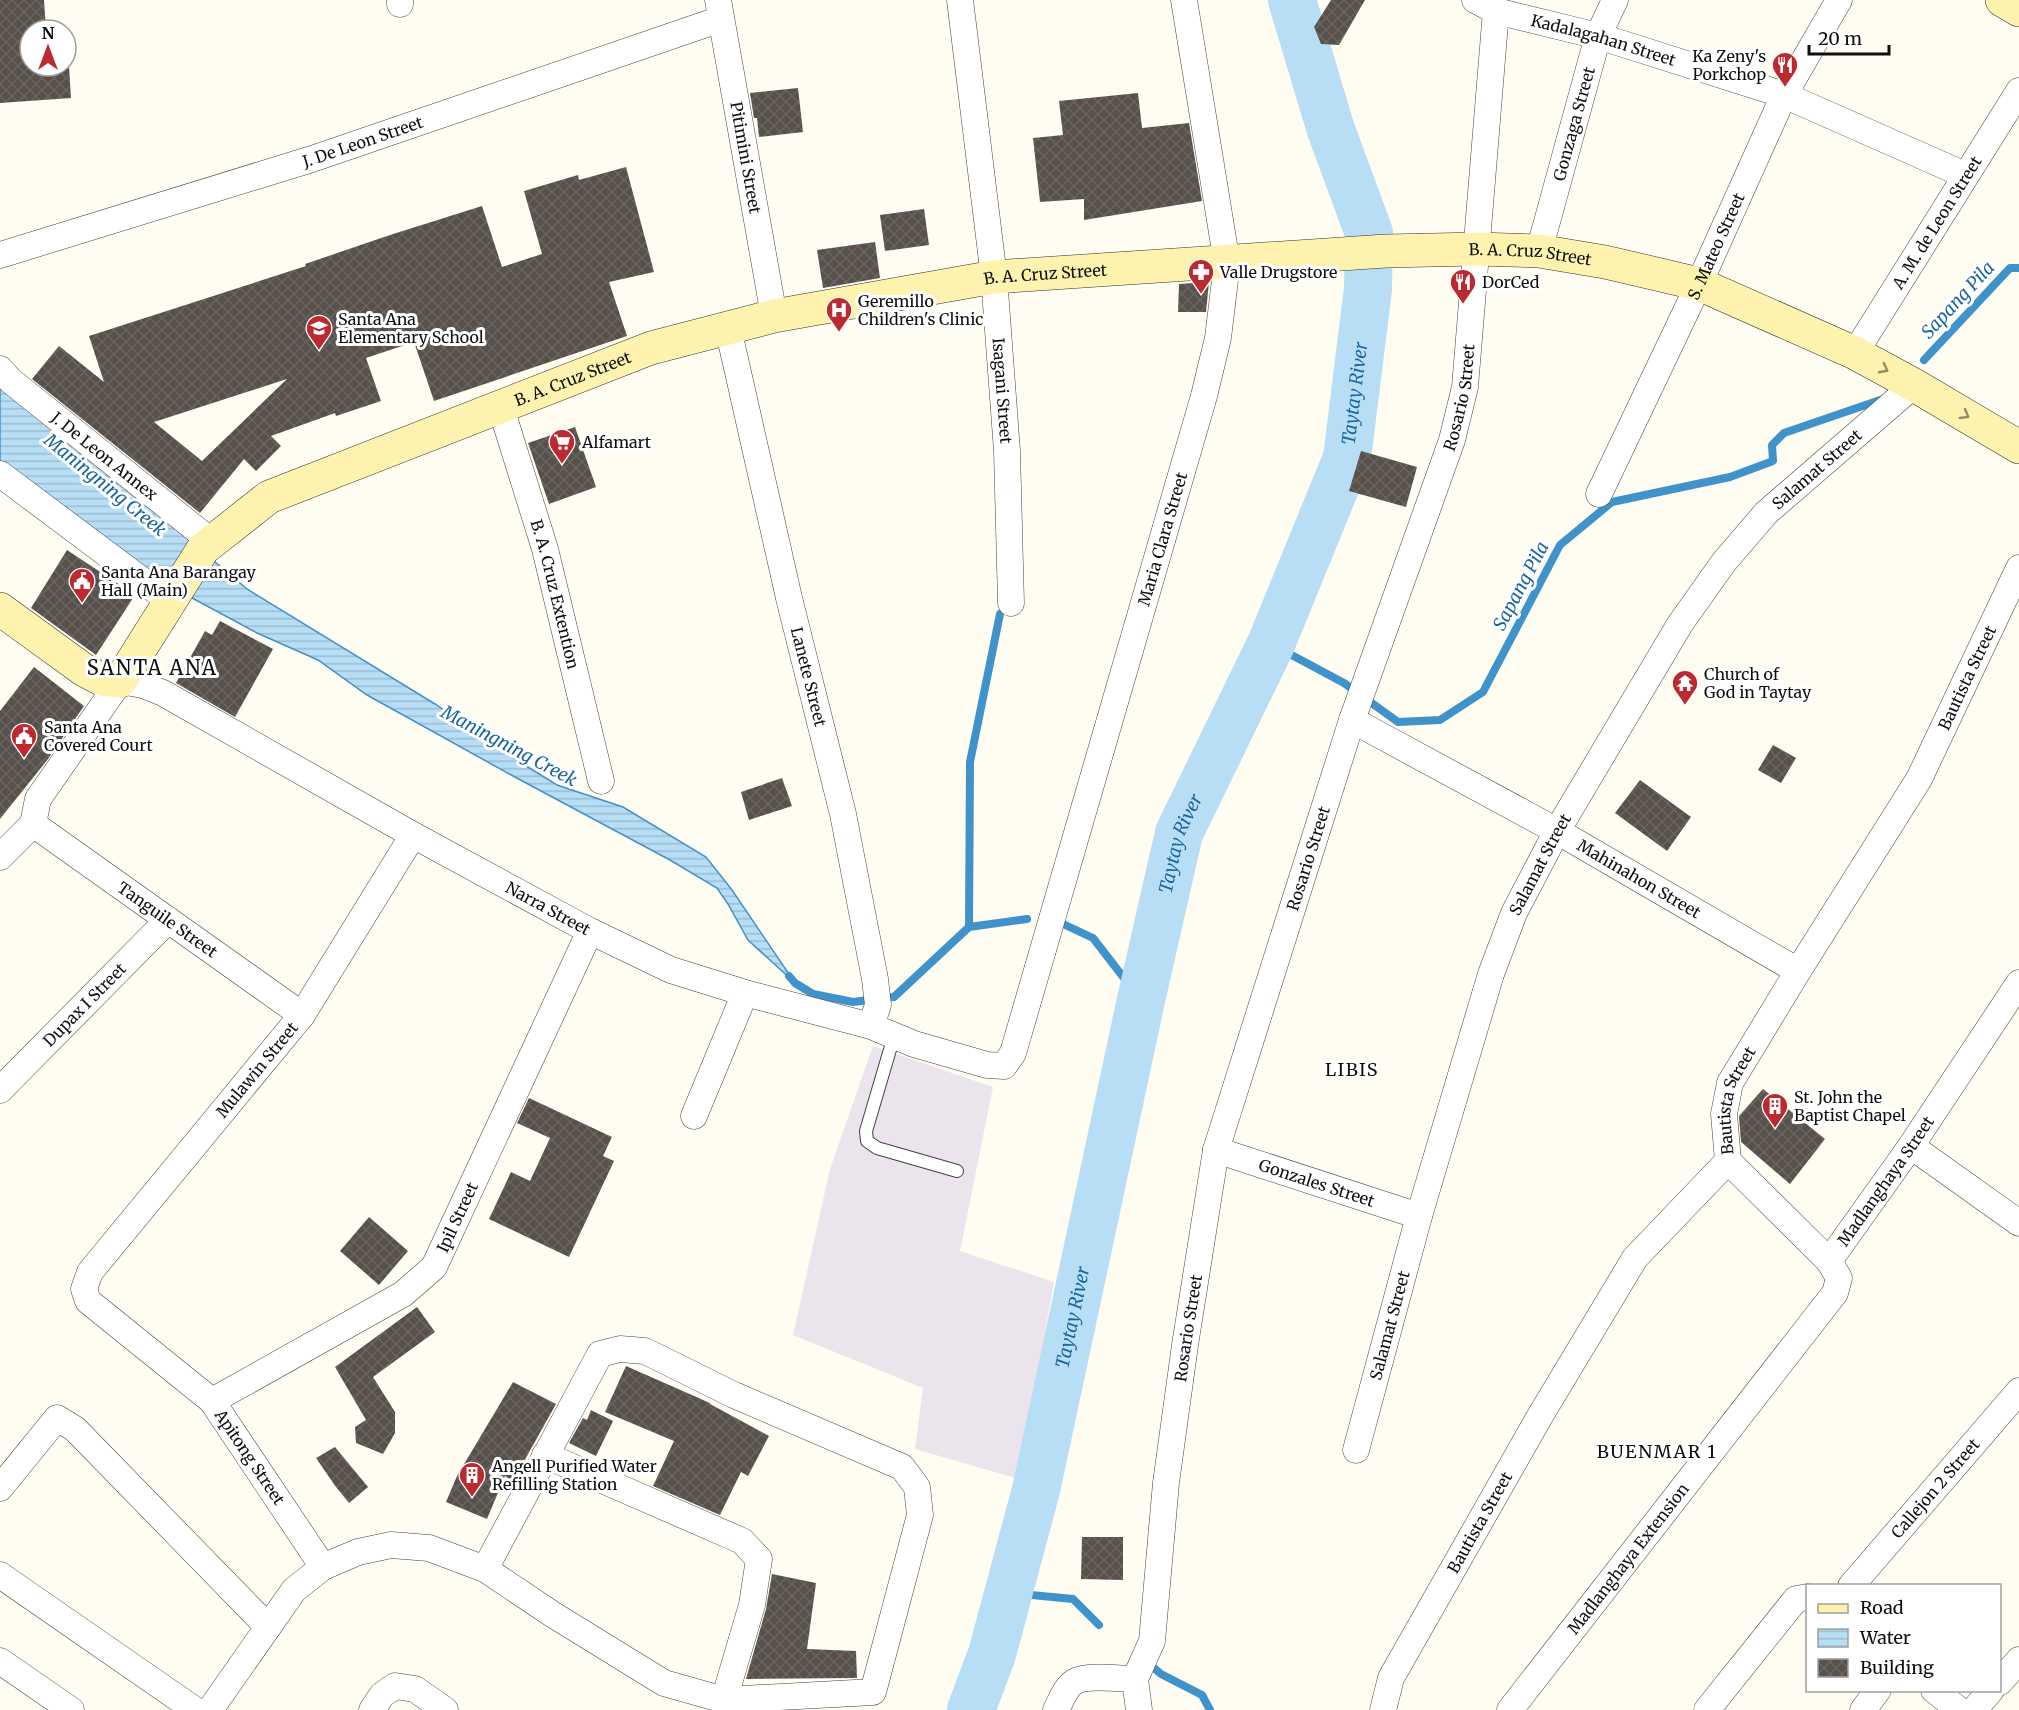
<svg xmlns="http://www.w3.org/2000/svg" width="2019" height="1710" font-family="Merriweather,serif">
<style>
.industrial{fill:#ece4ed}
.water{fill:url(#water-rules);stroke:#4093ca;stroke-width:1.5}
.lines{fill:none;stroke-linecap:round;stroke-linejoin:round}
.stream{stroke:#4093ca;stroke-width:8}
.river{stroke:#b7def5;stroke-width:48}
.building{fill:url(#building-cross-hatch);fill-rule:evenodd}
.lane-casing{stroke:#424242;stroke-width:14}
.street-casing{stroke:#424242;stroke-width:27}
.secondary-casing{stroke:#313131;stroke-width:34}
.lane{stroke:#fff;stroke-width:12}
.street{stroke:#fff;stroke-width:26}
.secondary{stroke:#fdf3ae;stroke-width:33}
.oneway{stroke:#928c66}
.labels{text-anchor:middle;stroke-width:6;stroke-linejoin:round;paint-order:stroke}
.street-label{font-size:16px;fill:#0f0f0f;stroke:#fff}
.poi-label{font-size:16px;fill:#0f0f0f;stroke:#fff;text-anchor:start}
.water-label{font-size:18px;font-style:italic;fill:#1a659e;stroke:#fff}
.neighbourhood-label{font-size:18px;letter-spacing:1.5px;fill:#0f0f0f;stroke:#fff}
.quarter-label{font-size:20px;letter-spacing:1.5px;fill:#0f0f0f;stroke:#fff}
</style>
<defs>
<pattern id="water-rules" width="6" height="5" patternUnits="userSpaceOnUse" patternTransform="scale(1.5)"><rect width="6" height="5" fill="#b7def5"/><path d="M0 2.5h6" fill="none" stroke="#9cbdd1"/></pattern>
<pattern id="building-cross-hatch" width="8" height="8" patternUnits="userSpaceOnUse" patternTransform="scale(1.5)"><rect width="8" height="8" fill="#57504b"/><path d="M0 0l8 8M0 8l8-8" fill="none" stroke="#6a6561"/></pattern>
</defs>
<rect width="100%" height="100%" fill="#fffcf1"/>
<path class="industrial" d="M873 1046 993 1087 960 1251 1054 1282 1019 1479 915 1449 923 1388 793 1335 830 1169Z"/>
<path class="water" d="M0 380 247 589 435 704 523 764 557 785 623 807 706 857 732 890 795 983 748 940 728 904 717 888 670 860 513 776 367 695 318 660 257 633 155 578 0 463Z"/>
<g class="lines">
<path class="stream" d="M1924 360 2010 268H2019
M1271 644 1344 683 1398 722 1440 720 1483 692 1560 545 1612 502 1730 477 1773 461 1772 445 1784 433 1883 399
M1061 923 1093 938 1141 1000
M969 927 970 762 1000 614
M789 976 795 983 813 994 853 1002 894 997 969 927 1027 919
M1010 1593 1073 1599 1099 1625
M1154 1668 1161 1674 1202 1695 1210 1710"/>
<path class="river" id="s1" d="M971 1710 992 1654 1036 1490 1141 1000 1179 833 1271 644 1347 458 1368 289 1369 233 1331 130 1292 0"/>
</g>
<path class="building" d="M0 0H44L46 30H30V66H66V50H68L71 98 0 103Z
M1331 0H1365L1339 45 1321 44 1314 27Z
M798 88 803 132 759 137 757 118H754L750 93Z
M1138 93 1142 128 1189 123 1202 201 1084 220V199L1040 202 1033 138 1063 135 1059 101Z
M626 167 654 272 609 282 627 336 434 401 414 342 366 358 381 401 336 416 335 413 271 436 281 446 256 471 244 459 200 513 32 379 59 346 104 382 89 336 306 266 305 264 390 235 482 206 502 267 542 254 524 191 578 175 579 180ZM287 379 202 461 154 422Z
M924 209 929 245 885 251 880 215Z
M875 242 880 278 823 288 817 250Z
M1209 282 1206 312H1178L1179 284Z
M575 427 596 487 549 504 528 443Z
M1361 451 1417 467 1406 507 1349 491Z
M67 550 135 595 96 655 31 608Z
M220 621 273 649 235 717 176 683 205 631 212 635Z
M34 667 84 706 48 759 0 819V711Z
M1773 745 1796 758 1781 783 1758 770Z
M782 778 792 806 749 820 741 792Z
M1640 780 1691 817 1667 851 1615 813Z
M1763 1089 1825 1139 1790 1184 1741 1142 1739 1116Z
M529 1098 612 1137 603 1156 614 1161 569 1257 489 1219 511 1172 530 1181 550 1138 517 1123Z
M369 1217 408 1251 379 1285 340 1251Z
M417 1307 435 1332 373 1377 395 1412V1433L383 1454 356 1443 355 1427 366 1420 335 1367Z
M626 1366 710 1403V1404L769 1436 748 1476 741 1472 720 1515 653 1486 674 1441 605 1412Z
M513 1382 556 1404 513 1481 505 1476 487 1519 446 1502 457 1476Z
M591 1410 613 1421 596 1456 569 1443 583 1418 587 1420Z
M335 1447 368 1487 349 1503 336 1487 316 1458Z
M1082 1537H1123V1580L1081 1579Z
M772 1574 816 1583 807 1649 856 1651 857 1678 746 1679 766 1609Z"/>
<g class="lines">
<g class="lane-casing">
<path id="lane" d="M894 1036 866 1131 867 1141 877 1148 957 1171"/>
</g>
<g class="street-casing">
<g id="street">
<path d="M400 0V4"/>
<path id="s2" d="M718 0 774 316"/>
<path id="s3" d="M960 0 994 277 1007 451 1011 603"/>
<path id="s4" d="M1475 0 1496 11 1598 36 1784 95 1965 175"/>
<path id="s5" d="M1539 251 1598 36 1615 0"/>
<path id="s6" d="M0 255 312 159 721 19"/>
<path id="s7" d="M728 328 789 598 843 814 875 979 878 1005 871 1026"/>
<path id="s8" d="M1855 353 2019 91"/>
<path id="s9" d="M0 369 11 381 212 542"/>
<path id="s10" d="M501 408 545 549 601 781"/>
<path d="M0 474 171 602"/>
<path id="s11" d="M1599 494 1699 284 1784 95 1839 0"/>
<path id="s12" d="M1352 720 1557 831 1798 971"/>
<path id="s13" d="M33 824 302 1015"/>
<path id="s14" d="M0 857 33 824 38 799 120 681 143 685 163 693 413 835 590 931 671 970 745 993 871 1026 914 1044 987 1065 1004 1066 1013 1053 1204 396 1218 338 1227 263 1184 0"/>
<path id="s15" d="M0 1090 168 920"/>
<path d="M694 1116 745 993"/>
<path d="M1911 1146 2019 1223"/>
<path id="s16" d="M1216 1150 1419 1216"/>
<path id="s17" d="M1829 1261 1911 1146 2019 983"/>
<path id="s18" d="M212 1401 403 1294 434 1267 590 931"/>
<path id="s19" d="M1356 1450 1419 1216 1491 974 1514 913 1557 831 1680 624 1724 562 1766 513 1914 385"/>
<path d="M545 1455 742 1541 759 1559 752 1605 724 1700"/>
<path d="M0 1488 57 1418 75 1429 268 1627"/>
<path id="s20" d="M323 1567 212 1401 88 1301 84 1289 90 1272 302 1015 413 835"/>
<path d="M0 1575 195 1710"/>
<path id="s21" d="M1851 1586 2019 1391"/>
<path d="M0 1661 71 1710"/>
<path d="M2000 1682 2019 1660"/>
<path d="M1934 1690 1959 1710"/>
<path d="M210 1710 294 1590 323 1567 358 1552 391 1545 429 1548 485 1569 552 1614 664 1683 724 1700 873 1692 920 1515 917 1487 902 1467 734 1395 645 1351 620 1349 600 1354 485 1569"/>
<path d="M372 1710 382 1695 395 1686 415 1689 445 1710"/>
<path d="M1056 1710C1061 1701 1065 1688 1074 1682 1086 1674 1120 1679 1135 1679"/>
<path id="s22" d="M1139 1710 1135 1679 1152 1641 1166 1483 1185 1345 1216 1150 1352 720 1452 440 1465 387 1496 11"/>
<path id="s23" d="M1383 1710 1391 1678 1540 1416 1635 1258 1728 1161 1724 1114 1730 1083 1798 971 1919 779 2019 568"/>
<path id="s24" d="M1510 1710 1835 1293 1839 1278 1829 1261 1728 1161"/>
<path d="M1707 1710 1796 1599 1808 1597"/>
<path d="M1863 1710 1878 1690"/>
<path d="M1974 1710 1991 1690"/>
</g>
</g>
<g class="secondary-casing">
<g id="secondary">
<path d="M2002 0 2019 10"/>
<path id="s25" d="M0 609 84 670 101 679 120 681 203 549 269 497 651 348 774 316 994 277 1386 251 1477 249 1539 251 1605 262 1699 284 1855 353 1914 385 2019 447"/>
</g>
</g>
<use href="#lane" class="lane"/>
<use href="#street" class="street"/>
<use href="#secondary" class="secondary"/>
</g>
<defs><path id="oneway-chevron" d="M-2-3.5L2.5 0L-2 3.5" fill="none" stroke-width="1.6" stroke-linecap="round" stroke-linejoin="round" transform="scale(1.5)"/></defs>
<g class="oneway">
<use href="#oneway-chevron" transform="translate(1884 369) rotate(28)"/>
<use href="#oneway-chevron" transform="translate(1965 415) rotate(30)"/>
</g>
<defs>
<g id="restaurant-pin" transform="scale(1.35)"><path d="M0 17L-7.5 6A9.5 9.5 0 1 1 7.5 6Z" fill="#bc2a31" stroke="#fff"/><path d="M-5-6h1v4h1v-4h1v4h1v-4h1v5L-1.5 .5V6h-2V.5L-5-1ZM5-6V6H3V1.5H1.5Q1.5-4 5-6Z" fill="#fff"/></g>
<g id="pharmacy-pin" transform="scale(1.35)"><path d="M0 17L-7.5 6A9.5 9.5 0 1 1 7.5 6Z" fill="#bc2a31" stroke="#fff"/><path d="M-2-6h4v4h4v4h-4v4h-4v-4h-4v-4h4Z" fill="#fff"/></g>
<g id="hospital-pin" transform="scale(1.35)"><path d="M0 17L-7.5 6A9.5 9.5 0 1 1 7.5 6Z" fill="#bc2a31" stroke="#fff"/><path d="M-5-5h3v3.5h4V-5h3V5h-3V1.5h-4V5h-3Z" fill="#fff"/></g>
<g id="school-pin" transform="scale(1.35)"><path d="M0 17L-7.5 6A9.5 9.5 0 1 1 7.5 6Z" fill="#bc2a31" stroke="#fff"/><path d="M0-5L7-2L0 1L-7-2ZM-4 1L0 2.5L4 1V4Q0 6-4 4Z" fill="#fff"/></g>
<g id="supermarket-pin" transform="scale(1.35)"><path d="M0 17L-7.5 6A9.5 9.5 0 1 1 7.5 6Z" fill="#bc2a31" stroke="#fff"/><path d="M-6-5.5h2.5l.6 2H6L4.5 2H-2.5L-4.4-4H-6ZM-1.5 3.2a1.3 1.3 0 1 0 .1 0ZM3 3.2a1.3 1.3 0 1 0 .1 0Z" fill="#fff"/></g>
<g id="civic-pin" transform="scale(1.35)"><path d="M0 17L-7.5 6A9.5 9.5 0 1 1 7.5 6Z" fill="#bc2a31" stroke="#fff"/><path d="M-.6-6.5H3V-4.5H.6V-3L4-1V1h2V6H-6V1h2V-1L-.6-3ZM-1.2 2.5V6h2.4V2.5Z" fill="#fff"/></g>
<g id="temple-pin" transform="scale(1.35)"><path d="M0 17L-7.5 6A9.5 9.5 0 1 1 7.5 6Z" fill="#bc2a31" stroke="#fff"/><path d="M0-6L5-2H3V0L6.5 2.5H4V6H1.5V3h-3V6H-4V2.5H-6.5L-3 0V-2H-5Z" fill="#fff"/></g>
<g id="building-pin" transform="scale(1.35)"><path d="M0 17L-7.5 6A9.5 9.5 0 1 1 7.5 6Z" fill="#bc2a31" stroke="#fff"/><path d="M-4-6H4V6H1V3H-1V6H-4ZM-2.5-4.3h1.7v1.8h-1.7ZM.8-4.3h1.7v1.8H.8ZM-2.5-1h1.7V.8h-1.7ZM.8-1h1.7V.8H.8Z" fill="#fff"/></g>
</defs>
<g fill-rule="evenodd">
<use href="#restaurant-pin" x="1785" y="65"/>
<use href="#pharmacy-pin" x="1201" y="272"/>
<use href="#restaurant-pin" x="1463" y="282"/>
<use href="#hospital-pin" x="839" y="310"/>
<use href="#school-pin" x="319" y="328"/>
<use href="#supermarket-pin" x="562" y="442"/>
<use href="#civic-pin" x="82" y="581"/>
<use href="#temple-pin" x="1685" y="683"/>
<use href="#civic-pin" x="24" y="736"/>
<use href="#building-pin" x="1775" y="1106"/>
<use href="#building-pin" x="472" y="1475"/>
</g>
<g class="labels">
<g class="street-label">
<text dy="6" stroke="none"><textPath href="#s4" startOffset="135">Kadalagahan Street</textPath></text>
<text dy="6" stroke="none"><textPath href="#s5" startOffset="132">Gonzaga Street</textPath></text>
<text dy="6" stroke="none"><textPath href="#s6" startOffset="380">J. De Leon Street</textPath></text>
<text dy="6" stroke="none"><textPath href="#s2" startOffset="160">Pitimini Street</textPath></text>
<text dy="6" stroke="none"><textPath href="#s8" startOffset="154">A. M. de Leon Street</textPath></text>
<text dy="6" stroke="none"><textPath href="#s11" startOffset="274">S. Mateo Street</textPath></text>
<text dy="6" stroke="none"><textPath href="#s25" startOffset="1680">B. A. Cruz Street</textPath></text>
<text dy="6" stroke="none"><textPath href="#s25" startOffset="1194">B. A. Cruz Street</textPath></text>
<text dy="6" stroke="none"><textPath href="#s25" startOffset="708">B. A. Cruz Street</textPath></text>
<text dy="6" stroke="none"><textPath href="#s3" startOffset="393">Isagani Street</textPath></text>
<text dy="6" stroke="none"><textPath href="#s22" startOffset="1360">Rosario Street</textPath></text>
<text dy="6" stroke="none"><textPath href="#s9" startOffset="136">J. De Leon Annex</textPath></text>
<text dy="6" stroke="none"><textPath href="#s19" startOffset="1101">Salamat Street</textPath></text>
<text dy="6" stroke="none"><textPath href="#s14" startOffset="1738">Maria Clara Street</textPath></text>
<text dy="6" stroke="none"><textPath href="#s10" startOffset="194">B. A. Cruz Extention</textPath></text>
<text dy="6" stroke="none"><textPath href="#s7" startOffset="358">Lanete Street</textPath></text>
<text dy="6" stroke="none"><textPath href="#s23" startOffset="1202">Bautista Street</textPath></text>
<text dy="6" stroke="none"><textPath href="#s22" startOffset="874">Rosario Street</textPath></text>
<text dy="6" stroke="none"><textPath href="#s19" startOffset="615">Salamat Street</textPath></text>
<text dy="6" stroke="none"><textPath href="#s12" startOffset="328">Mahinahon Street</textPath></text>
<text dy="6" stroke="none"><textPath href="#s14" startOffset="702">Narra Street</textPath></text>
<text dy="6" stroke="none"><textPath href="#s13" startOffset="165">Tanguile Street</textPath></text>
<text dy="6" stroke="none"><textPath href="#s15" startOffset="120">Dupax I Street</textPath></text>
<text dy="6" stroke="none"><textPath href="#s20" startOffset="652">Mulawin Street</textPath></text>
<text dy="6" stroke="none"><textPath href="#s23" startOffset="716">Bautista Street</textPath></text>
<text dy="6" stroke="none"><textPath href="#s17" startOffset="98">Madlanghaya Street</textPath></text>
<text dy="6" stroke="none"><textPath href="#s16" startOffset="106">Gonzales Street</textPath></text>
<text dy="6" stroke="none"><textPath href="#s18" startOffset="315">Ipil Street</textPath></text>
<text dy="6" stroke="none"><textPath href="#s19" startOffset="129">Salamat Street</textPath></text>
<text dy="6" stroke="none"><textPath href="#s22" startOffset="388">Rosario Street</textPath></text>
<text transform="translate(250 1457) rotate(56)" y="6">Apitong Street</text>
<text dy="6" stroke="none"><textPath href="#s21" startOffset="129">Callejon 2 Street</textPath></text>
<text dy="6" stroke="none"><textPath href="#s23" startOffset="212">Bautista Street</textPath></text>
<text dy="6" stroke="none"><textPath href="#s24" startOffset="192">Madlanghaya Extension</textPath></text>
</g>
<g class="poi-label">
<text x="1766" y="62" text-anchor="end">Ka Zeny's<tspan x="1766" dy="18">Porkchop</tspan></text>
<text x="1220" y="278">Valle Drugstore</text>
<text x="1482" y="288">DorCed</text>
<text x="858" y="307">Geremillo<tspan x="858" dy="18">Children's Clinic</tspan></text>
<text x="338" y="325">Santa Ana<tspan x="338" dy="18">Elementary School</tspan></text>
<text x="582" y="448">Alfamart</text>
<text x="101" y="578">Santa Ana Barangay<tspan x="101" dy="18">Hall (Main)</tspan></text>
<text x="1704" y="680">Church of<tspan x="1704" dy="18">God in Taytay</tspan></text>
<text x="44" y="733">Santa Ana<tspan x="44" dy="18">Covered Court</tspan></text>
<text x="1794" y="1103">St. John the<tspan x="1794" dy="18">Baptist Chapel</tspan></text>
<text x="492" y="1472">Angell Purified Water<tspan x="492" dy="18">Refilling Station</tspan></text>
</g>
<g class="water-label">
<text transform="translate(1958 300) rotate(-47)" y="6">Sapang Pila</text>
<text dy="6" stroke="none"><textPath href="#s1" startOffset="1378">Taytay River</textPath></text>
<text transform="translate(105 485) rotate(39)" y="6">Maningning Creek</text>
<text transform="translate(1521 586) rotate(-62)" y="6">Sapang Pila</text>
<text transform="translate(509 746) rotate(28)" y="6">Maningning Creek</text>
<text dy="6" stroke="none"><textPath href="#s1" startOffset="892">Taytay River</textPath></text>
<text dy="6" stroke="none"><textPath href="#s1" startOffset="406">Taytay River</textPath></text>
</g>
<g class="neighbourhood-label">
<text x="1352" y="1076">LIBIS</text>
<text x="1657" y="1458">BUENMAR 1</text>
</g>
<g class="quarter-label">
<text x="152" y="675">SANTA ANA</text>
</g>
</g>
<rect x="1806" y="1584" width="195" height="108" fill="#ffffff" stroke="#9f9f9f" stroke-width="1.5"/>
<rect x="1818" y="1604" width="30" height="9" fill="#fdf3ae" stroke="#9f9f9f" stroke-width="1.5"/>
<text x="1860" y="1614" font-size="18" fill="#0f0f0f">Road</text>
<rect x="1818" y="1629" width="30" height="18" fill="url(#water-rules)" stroke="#9f9f9f" stroke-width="1.5"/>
<text x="1860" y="1644" font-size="18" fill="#0f0f0f">Water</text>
<rect x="1818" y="1659" width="30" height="18" fill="url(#building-cross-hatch)" stroke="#9f9f9f" stroke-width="1.5"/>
<text x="1860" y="1674" font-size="18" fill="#0f0f0f">Building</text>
<g transform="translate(48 48)"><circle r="28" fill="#ffffff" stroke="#9f9f9f" stroke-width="1.5"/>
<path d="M0-4.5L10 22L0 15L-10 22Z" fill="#bc2a31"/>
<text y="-9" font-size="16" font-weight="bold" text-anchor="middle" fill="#0f0f0f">N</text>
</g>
<path d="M1809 45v9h80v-9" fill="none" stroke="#0f0f0f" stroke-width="3"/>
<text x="1818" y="45" font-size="18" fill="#0f0f0f" stroke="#ffffff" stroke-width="4.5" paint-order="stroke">20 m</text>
</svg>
